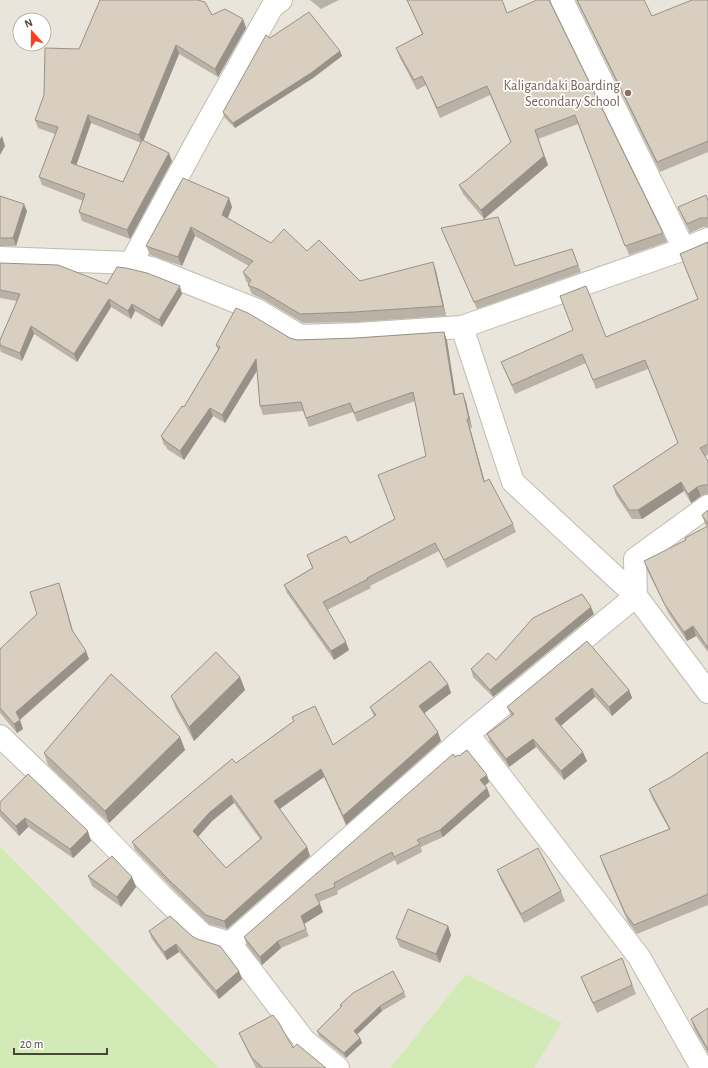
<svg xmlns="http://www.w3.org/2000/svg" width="708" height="1068" font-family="'Alegreya Sans',sans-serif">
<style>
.residential{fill:#eae5da;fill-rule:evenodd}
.green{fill:#d2eab5}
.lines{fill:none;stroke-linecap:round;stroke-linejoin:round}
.minor-casing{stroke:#c2bbae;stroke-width:24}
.minor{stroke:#fff;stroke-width:22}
.wall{fill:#bab2a6;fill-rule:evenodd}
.shaded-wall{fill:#979187}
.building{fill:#d8cfc1;stroke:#979187;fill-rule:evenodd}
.education-dot{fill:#8d6e63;stroke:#fff;stroke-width:1.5}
.labels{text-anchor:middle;stroke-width:3.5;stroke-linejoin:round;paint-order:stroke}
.education-label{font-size:14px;fill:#785e54;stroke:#fff;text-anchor:end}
</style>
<rect width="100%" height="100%" fill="#f6f3ec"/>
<path class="residential" d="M0 0H708V1068H534L561 1023 466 974 390 1068H219L0 846ZM20 20H44V44H20Z"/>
<path class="green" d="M0 846 219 1068H0Z
M466 974 562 1023 534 1068H390Z"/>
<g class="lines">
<g class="minor-casing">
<path id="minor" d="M562 0 684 249
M0 258 131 263 154 269 257 310 300 336 358 334 462 327 684 249 708 239
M131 263 198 139 272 7 281 0
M462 327 513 482 636 596 708 692
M468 734 639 957 702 1068
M0 736 95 827 164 898 203 935 230 943 304 1040 338 1068
M230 943 468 734 636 596 635 559 708 506"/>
</g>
<use href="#minor" class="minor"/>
</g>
<path class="wall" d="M310 0H339L321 9Z
M407 0H502L507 13 663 233 667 242 629 255 578 124 538 139 548 165 484 219 463 194 459 185 468 179 511 143 490 95 440 118 426 85 417 90 400 58 396 48 422 34Z
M576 0H644L652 16 708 0V152L660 172Z
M212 15 243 19 246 28 218 77 179 54 143 141 172 161 130 239 82 221 79 212 83 201 42 185 39 177 55 134 38 128 35 120 79 49ZM91 123 141 143 123 182 76 165Z
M270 38 340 51 342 56 313 78 235 128 224 117 223 112Z
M0 196 27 211 16 246H0Z
M229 198 232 207 228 218 271 243 307 251 360 281 436 271 446 316 357 322 303 323 263 299 252 294 248 285 249 284 246 281 243 272 249 266 195 236 182 266 150 255 146 246Z
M708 201V227H703L690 233 682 216 678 207Z
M441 228 516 266 572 249 581 272 477 309Z
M708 242V455L705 456 708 461V494H706L701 496 691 503 684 491 642 519H632L616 495 613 486 678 443 648 369 596 389 586 363 515 394 501 362 606 337 698 300 680 254Z
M0 263 107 284 182 294 162 327 135 311 131 319 111 307 77 362 34 334 22 361 1 352 0 349V340L17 301 0 298Z
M444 332 447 341 455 395 466 402 472 428H470L485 482 513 524 516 532 447 568 439 551 370 586 371 588 327 610 349 650 334 660 287 593 284 585 312 568 307 555 350 543 395 519 426 456 415 401 357 422 353 412 309 427 303 411 263 415 260 406 257 371 225 423 213 416 184 460 167 449 166 446 164 445 161 436 184 407 218 350 216 345 290 338 297 340 356 338Z
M708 510V652L696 636 687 641 669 614 648 572 645 563 686 540 685 538 707 527 705 524 702 515Z
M62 592 73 632 89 659 20 720 23 729 17 733 0 713V649Z
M594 614 493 697 473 677 471 669 496 660Z
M587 641 629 690 632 698 612 716 595 697 561 726 587 761 564 780 536 747 509 767 490 742 487 734 511 716 507 707Z
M240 677 245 690 194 741 176 709 171 696Z
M448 684 451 693 424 713 441 741 346 825 324 777 280 809 307 847 310 856 227 929 209 924 173 889 135 850 132 842 236 763 294 721 292 717 333 745 374 717 370 707ZM234 803 260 839 226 868 198 837 212 821Z
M180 737 185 750 109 823 48 765 44 753Z
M708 752V905L703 907 637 934 628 922 603 865 600 856 669 829 652 798 649 789 671 777Z
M455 757 489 782 485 786 487 788 490 796 443 837 421 847 422 852 397 865 395 860 337 891 338 894 319 902 323 912 304 924 309 936 281 948 262 965 247 945 244 937Z
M0 802 91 841 73 858 28 827 19 836 0 816Z
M497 870 561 891 565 901 524 923 501 880Z
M88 876 132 877 136 887 121 907 92 886Z
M448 926 451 935 440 963 400 947 396 938Z
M149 931 192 936 197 939 242 979 219 999 179 952 167 960 152 939Z
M622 958 636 994 597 1013 585 987 581 977Z
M404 992 406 997 382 1011 357 1035 360 1038 362 1043 346 1058 319 1036 317 1031 341 1007 340 1005Z
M708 1008V1053L694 1029 691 1019Z
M239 1033 293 1048 326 1068H256L243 1042Z"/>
<path class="shaded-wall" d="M243 19 246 28 218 77 215 69Z
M176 45 179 54 142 144 139 135Z
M340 51 342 56 313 78 235 128 233 123Z
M88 115 91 123 74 172 71 163Z
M535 130 548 165 484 219 481 210Z
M2 136 5 146 0 155V139Z
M169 153 172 161 130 239 127 230Z
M229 198 232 207 225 224 222 215Z
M24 204 27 211 16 246 13 238Z
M191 227 195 236 182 266 178 257Z
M433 262 436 271 446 316 443 306Z
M180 286 182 294 162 327 159 320Z
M109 299 111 307 77 362 74 354Z
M132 304 135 311 131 319 128 311Z
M31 326 34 334 22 361 20 353Z
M444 332 447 341 457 404 454 395Z
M256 359 259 367 225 423 222 415Z
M463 393 466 402 472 428 469 419Z
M210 408 213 416 184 460 180 451Z
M467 419 470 428 487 491 484 482Z
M681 482 684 491 642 519 638 510Z
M697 487 701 496 691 503 688 494Z
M59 583 62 592 75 639 72 630Z
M591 607 594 614 493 697 490 690Z
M693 626 696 636 687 641 684 632Z
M346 642 349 650 334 660 331 651Z
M86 651 89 659 19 720 16 712Z
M240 677 245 690 194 741 189 727Z
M448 684 451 693 422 715 419 706Z
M592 688 595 697 558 728 555 719Z
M629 690 632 698 612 716 609 707Z
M20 720 23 729 17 733 14 724Z
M438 732 441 741 346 825 343 816Z
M180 737 185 750 109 823 105 811Z
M533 739 536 747 509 767 506 759Z
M583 752 587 761 564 780 561 771Z
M321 769 324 777 278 810 274 801Z
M487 775 489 782 482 787 480 780Z
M487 788 490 796 443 837 440 830Z
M231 795 234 803 212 821 196 839 193 831 209 813Z
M25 818 28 827 19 836 16 826Z
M88 831 91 841 73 858 70 849Z
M307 847 310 856 227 929 224 921Z
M132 877 136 887 121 907 117 897Z
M320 904 323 912 304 924 301 916Z
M448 926 451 935 440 963 436 954Z
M278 941 281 948 262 965 260 957Z
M176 944 179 952 167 960 164 952Z
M239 971 242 979 219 999 216 991Z
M380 1006 382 1011 355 1036 354 1031Z
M360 1038 362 1043 346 1058 344 1053Z"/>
<path class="building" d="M100 0H198L205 2 212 15 225 9 243 19 215 69 176 45 139 135 88 115 71 163 123 182 142 140 169 153 127 230 79 212 85 194 39 177 58 127 35 120 44 95 45 48 79 49Z
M407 0H502L507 13 537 0H549L663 233 625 246 575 115 535 130 544 156 481 210 459 185 468 179 511 142 487 86 437 108 422 76 414 80 396 48 423 34Z
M577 0H644L652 16 692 0H708V141L657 162Z
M309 12 340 51 311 73 233 123 223 112 266 35 270 38Z
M183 178 229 198 222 215 271 243 284 229 307 251 319 240 360 281 433 262 443 306 354 312 300 314 260 290 248 285 251 280 243 272 253 261 191 227 178 257 146 246Z
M706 195 708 201V218H700L687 224 678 207Z
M0 196 24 204 13 238H0Z
M498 217 515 266 572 249 578 265 474 302 441 228Z
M708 242V444L700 448 708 461V485H703L697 487 688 494 681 482 638 510H629L613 486 678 443 645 360 593 380 582 354 512 385 501 362 573 330 560 296 586 286 606 337 698 299 680 254Z
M0 263 58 265 107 284 117 267 126 268 147 273 180 286 159 320 132 304 128 311 109 299 74 354 31 326 20 353 0 345V340L20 294 0 290Z
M236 308 248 313 290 338 297 340 356 338 444 332 454 395 463 393 469 419H467L484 482 489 479 513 524 444 560 435 543 367 578 368 579 323 602 346 642 331 651 284 585 313 568 307 555 346 536 350 543 395 519 378 475 426 456 413 392 354 413 350 403 306 418 301 402 260 406 256 359 222 415 210 408 180 451 164 440V439L161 436 182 406 184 407 220 347 216 345Z
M708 510V524L702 515Z
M708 526V648L693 626 684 632 665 605 645 563 644 561 686 540 685 538Z
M59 583 72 630 86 651 16 712 20 720 14 724 0 708V649L37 614 30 592Z
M582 594 591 607 490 690 471 669 488 653 496 660 533 618Z
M587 641 629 690 609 707 592 688 555 719 583 752 561 771 533 739 506 759 487 734 514 714 507 707Z
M216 652 240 677 189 727 171 696Z
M430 661 448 684 419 706 438 732 343 816 321 769 274 801 307 847 224 921 206 915 170 881 132 842 232 759 236 763 294 721 292 717 315 706 333 745 376 715 370 707ZM231 795 262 838 226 868 193 831 209 813Z
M111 674 180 737 105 811 44 753Z
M467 750 487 775 480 780 487 788 440 830 417 840 420 844 394 857 392 852 334 883 335 887 315 895 320 904 301 916 306 929 278 941 260 957 244 937 453 754 455 757 458 755 459 756Z
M708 752V894L699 898 634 925 625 913 600 856 670 829 649 789 671 777Z
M28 774 88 831 70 849 25 818 16 826 0 810V802Z
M538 848 561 891 521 914 497 870Z
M112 856 132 877 117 897 88 876Z
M408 909 448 926 436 954 396 938Z
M170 916 192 936 197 939 220 946 239 971 216 991 176 944 164 952 149 931Z
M622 958 632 985 593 1003 581 977Z
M393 971 404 992 380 1006 354 1031 360 1038 344 1053 317 1031 342 1006 340 1005 353 993Z
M708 1008V1050L691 1019Z
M273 1015 279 1023 293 1048 297 1044 326 1068H263L252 1058 239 1033Z"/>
<circle class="education-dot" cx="628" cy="93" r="4"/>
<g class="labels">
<g class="education-label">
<text x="620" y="90">Kaligandaki Boarding<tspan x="620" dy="16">Secondary School</tspan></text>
</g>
</g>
<g transform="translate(32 32) rotate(339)"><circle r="19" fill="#ffffff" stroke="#b7b4b0"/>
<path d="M0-3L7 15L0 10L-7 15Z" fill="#fc3f1d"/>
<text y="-6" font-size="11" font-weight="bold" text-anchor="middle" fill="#4b4439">N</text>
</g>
<path d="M14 1048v6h93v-6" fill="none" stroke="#4b4439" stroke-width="2"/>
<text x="20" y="1048" font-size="12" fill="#4b4439" stroke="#ffffff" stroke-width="3" paint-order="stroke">20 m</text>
</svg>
